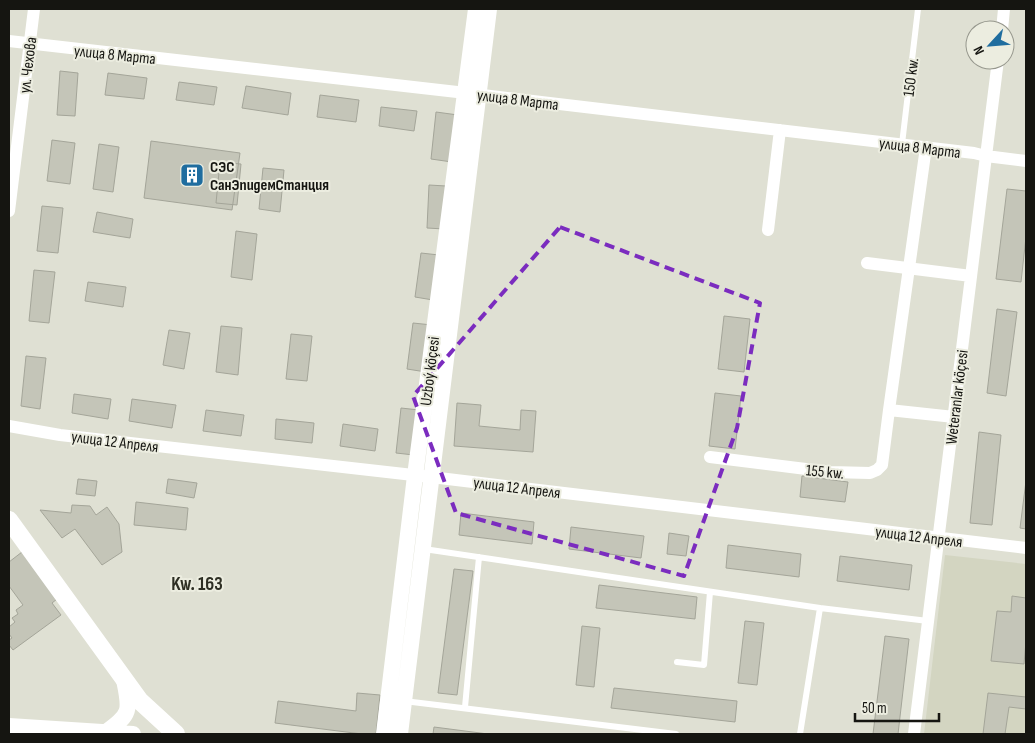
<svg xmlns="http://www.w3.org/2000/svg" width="1035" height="743" font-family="'Sofia Sans Condensed',sans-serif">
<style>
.built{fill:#d3d5c1}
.building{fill:#c4c5b8;stroke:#a4a599}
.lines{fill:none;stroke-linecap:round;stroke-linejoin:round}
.service{stroke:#fff;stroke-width:6}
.minor{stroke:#fff;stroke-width:12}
.tertiary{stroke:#fff;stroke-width:16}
.secondary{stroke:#fff;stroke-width:18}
.marked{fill:none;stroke:#7b2cbf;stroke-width:4;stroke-dasharray:10 6;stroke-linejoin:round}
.labels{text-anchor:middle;stroke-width:4;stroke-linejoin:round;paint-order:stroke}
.street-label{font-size:16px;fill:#151511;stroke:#ecede0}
.poi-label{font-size:16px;font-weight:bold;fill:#151511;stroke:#ecede0;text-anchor:start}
.quarter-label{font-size:19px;font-weight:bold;fill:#2e2f24;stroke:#ecede0}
</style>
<rect width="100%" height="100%" fill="#dfe0d3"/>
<path class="built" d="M945 555 1026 564V734H924Z"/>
<path class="building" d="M60 71 78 73 75 116 57 115Z
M108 73 147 78 144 99 105 95Z
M179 82 217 87 214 105 176 100Z
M246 86 291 93 288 115 242 108Z
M320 95 359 100 356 122 317 117Z
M381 107 417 111 414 131 379 126Z
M436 112 458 115 452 162 431 159Z
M52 140 75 143 70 184 47 181Z
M151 141 240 153 232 210 144 198Z
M99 144 119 147 113 192 93 189Z
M220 162 241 164 237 205 216 203Z
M263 168 284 170 280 212 259 209Z
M429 185 446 186 444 229 427 228Z
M1007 189 1026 191V237L1021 282 996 279Z
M42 206 63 208 58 253 37 251Z
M97 212 133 219 130 238 93 232Z
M236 231 257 234 252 280 231 277Z
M421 253 439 255 433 300 415 297Z
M34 270 55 272 49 323 29 321Z
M88 282 126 287 123 307 85 301Z
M997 309 1017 312 1006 396 987 393Z
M724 316 750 319 744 372 718 369Z
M413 323 432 325 426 372 407 369Z
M221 326 242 328 238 375 216 372Z
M169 330 190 333 184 369 163 365Z
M291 334 312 336 307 381 286 379Z
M26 356 46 358 40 409 21 406Z
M715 393 741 396 735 449 709 446Z
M74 394 111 399 108 419 72 413Z
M132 399 176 405 172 428 129 421Z
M457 403 481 405 479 426 520 430 521 410 536 411 533 452 454 446Z
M401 408 419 410 414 455 396 453Z
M206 410 244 415 241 436 203 431Z
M276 419 314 423 312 443 275 439Z
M343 424 378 429 375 451 340 446Z
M979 432 1001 435 992 525 970 523Z
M802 476 848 482 845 502 800 497Z
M78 479 97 481 95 496 76 494Z
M168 479 197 483 194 498 166 493Z
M1026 481V529L1020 528Z
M136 502 188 508 186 530 134 525Z
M72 505 90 506 96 515 107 507 119 524 122 552 102 565 75 529 62 538 40 510 71 513Z
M461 513 534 522 532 544 459 535Z
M571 527 644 536 641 558 569 549Z
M669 533 689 536 686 556 667 554Z
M728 545 801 554 799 577 726 568Z
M22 552 57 599 52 603 61 615 13 650 9 645V640L12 638 9 634V627L15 622 12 618 18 614 16 610 23 605 9 586V562Z
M840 556 912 565 909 590 837 581Z
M454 569 473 571 457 695 438 693Z
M599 585 697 597 695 619 596 608Z
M1012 596 1026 598V641L1024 664 991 661 997 611 1011 612Z
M745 621 764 623 757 685 738 683Z
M582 626 600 628 594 687 576 685Z
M885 636 909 639 898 734H873Z
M614 688 737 701 735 722 611 708Z
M357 693 380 695 376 734H362L275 723 278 701 356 711Z
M988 693 1026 697V709L1009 707 1005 734H983Z
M434 727 488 734H433Z"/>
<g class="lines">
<path class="service" d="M902 144 918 9
M424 549 820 608 928 621
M677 662 704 665 710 592
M404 701 676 734
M465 707 479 557
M800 734 820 608"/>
<path class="minor" d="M1002 30 1004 9
M9 41 466 93 974 153 986 156 1026 161
M926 147 889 410 954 417
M9 211 34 9
M768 230 780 130
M867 263 971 276
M9 426 60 435 431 477 1026 548
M710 457 830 472 870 473 877 470 882 465 889 410
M914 734 998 60"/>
<path class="tertiary" d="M9 726 133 734
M106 732C132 714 130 709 124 680
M384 734 415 476 476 9
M400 734 489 9"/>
<path class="secondary" d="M9 520 140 701 176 734"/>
</g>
<path class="marked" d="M560 227 760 303 737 428 684 576 456 513 413 396Z"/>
<defs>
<g id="building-square" transform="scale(1.25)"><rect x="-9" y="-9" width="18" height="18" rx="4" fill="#1f6d9f" stroke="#ecede0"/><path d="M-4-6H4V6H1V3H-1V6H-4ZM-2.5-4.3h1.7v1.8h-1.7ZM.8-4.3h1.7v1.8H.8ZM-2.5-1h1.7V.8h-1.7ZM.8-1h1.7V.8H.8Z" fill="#fff"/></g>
</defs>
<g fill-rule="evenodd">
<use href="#building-square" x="192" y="175"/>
</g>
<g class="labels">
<g class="street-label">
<text transform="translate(115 54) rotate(6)" y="6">улица 8 Марта</text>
<text transform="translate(27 65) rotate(-83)" y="6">ул. Чехова</text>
<text transform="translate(910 77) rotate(-83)" y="6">150 kw.</text>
<text transform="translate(518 99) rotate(7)" y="6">улица 8 Марта</text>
<text transform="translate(920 147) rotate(7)" y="6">улица 8 Марта</text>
<text transform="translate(429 371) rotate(-83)" y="6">Uzboý köçesi</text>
<text transform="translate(956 397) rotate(-83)" y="6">Weteranlar köçesi</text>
<text transform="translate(115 441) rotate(7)" y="6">улица 12 Апреля</text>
<text transform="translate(825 471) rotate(5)" y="6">155 kw.</text>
<text transform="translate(517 487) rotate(7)" y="6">улица 12 Апреля</text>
<text transform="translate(919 536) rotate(7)" y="6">улица 12 Апреля</text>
</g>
<g class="poi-label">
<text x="210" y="172">СЭС<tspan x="210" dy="18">СанЭпидемСтанция</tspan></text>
</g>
<g class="quarter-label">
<text x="197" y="590">Kw. 163</text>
</g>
</g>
<rect width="1035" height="743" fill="none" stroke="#151511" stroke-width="20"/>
<g transform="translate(990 45) rotate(244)"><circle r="24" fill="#ecede0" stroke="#96978d"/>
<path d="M0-4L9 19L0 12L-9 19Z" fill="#1f6d9f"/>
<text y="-8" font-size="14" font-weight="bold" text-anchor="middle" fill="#151511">N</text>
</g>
<path d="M855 713v8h84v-8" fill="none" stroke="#151511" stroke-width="2.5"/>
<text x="862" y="713" font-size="15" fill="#151511" stroke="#ecede0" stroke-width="4" paint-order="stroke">50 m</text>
</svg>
